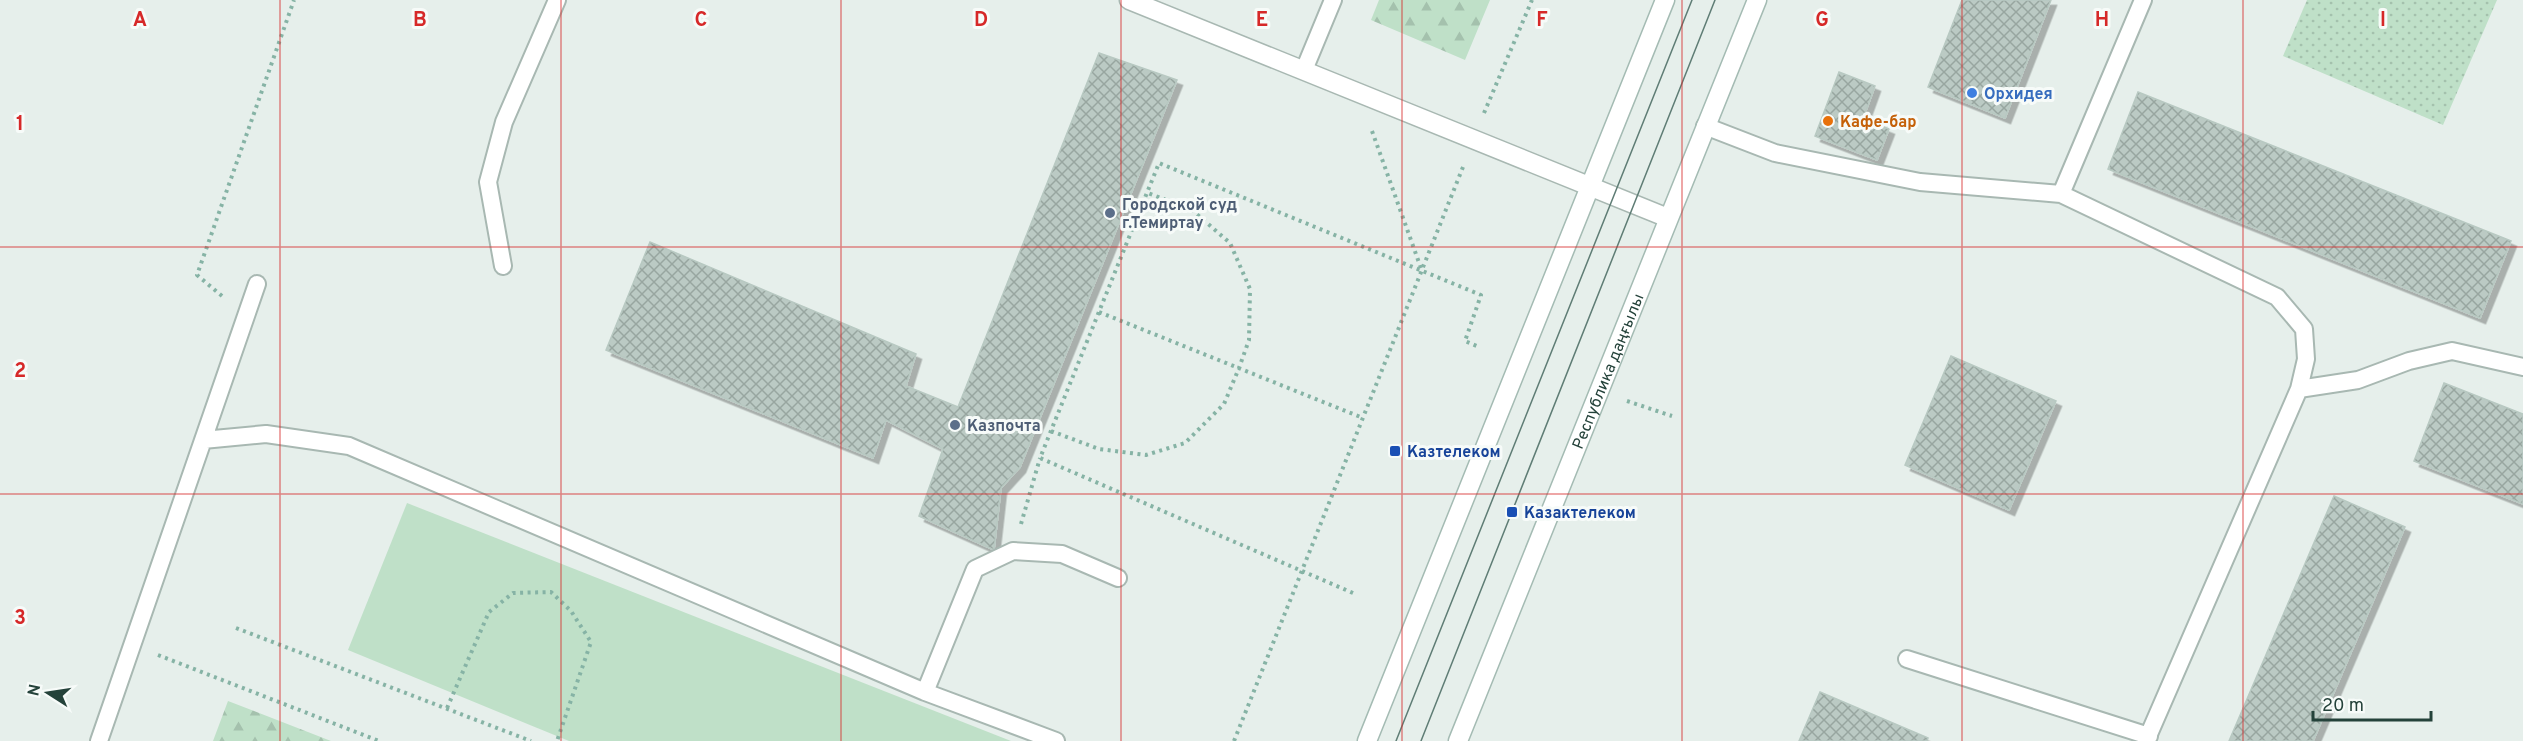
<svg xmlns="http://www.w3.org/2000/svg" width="2523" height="741" font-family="Overpass,sans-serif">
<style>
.grass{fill:#bfe0c8}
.forest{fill:url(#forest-firs)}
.park{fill:url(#park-dots)}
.building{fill:url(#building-cross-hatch);stroke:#b8c9c2;stroke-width:1.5;filter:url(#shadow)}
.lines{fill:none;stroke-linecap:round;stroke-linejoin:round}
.lane-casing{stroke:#a8b8b2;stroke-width:20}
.street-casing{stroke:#a8b8b2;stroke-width:21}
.secondary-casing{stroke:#a4bbb3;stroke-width:21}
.path{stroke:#86b3a5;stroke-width:4;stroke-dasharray:3 4.5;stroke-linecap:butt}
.lane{stroke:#fff;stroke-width:16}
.street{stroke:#fff;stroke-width:18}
.secondary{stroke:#fff;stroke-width:18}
.tram{stroke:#5f7d75;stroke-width:1.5}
.grid{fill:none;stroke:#d62828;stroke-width:1.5;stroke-opacity:0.55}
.shop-dot{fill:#3f7fe0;stroke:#f7fbf9;stroke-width:2}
.food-dot{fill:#e8710a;stroke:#f7fbf9;stroke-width:2}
.service-dot{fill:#5c6f8a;stroke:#f7fbf9;stroke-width:2}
.transit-dot{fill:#1a4fb4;stroke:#f7fbf9;stroke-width:2}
.labels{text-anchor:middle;stroke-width:6;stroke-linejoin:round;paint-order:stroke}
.shop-label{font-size:16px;font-weight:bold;fill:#366cbe;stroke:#f7fbf9;text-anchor:start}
.food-label{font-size:16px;font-weight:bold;fill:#c56008;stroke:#f7fbf9;text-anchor:start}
.service-label{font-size:16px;font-weight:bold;fill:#4e5e75;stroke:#f7fbf9;text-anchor:start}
.street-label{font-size:16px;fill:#24423a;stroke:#f7fbf9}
.transit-label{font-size:16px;font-weight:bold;fill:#164399;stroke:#f7fbf9;text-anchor:start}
.grid-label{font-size:20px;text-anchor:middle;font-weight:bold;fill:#d62828;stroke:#f7fbf9;stroke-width:6;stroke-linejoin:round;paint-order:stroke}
</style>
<defs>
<pattern id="forest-firs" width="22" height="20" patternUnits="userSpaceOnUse" patternTransform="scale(1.5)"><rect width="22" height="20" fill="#bfe0c8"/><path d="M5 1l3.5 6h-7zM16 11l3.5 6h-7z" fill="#a4c1ad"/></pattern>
<pattern id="park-dots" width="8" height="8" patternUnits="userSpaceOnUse" patternTransform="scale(1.5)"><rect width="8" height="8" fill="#bfe0c8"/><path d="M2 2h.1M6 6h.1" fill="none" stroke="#a4c1ad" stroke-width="1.8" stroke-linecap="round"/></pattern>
<pattern id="building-cross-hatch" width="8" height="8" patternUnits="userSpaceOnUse" patternTransform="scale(1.5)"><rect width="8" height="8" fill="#bbcac4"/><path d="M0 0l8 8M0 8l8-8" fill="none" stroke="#98a6a0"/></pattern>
<filter id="shadow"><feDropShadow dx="5.5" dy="5.5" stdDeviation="0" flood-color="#0004"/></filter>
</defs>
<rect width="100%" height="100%" fill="#e6efeb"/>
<path class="grass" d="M407 503 1011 741H569L348 650Z"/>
<path class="forest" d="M1379 0H1490L1465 60 1371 20Z
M228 701 331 741H213Z"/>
<path class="park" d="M2307 0H2497L2443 125 2283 56Z"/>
<path class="building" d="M1962 0H2051L2005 118 1928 87Z
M1099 53 1177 80 1020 467 1001 488 994 550 919 516 943 449 886 420 873 458 606 350 650 242 916 354 906 386 958 407Z
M1839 72 1875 86 1863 119 1889 129 1877 160 1815 136Z
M2138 92 2511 241 2480 318 2108 169Z
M1951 356 2056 401 2009 510 1905 465Z
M2444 383 2523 414V504L2414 461Z
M2334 496 2405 527 2313 741H2229Z
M1820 692 1928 738 1927 741H1799Z"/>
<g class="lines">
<g class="lane-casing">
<path id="lane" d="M1304 70 1333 0
M1705 126 1775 153 1920 182 2061 194 2277 297 2304 329 2306 359 2299 389 2146 741
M2061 194 2143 0
M503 266 488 182 504 122 557 0
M2299 389 2358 380 2409 361 2452 351 2523 367
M203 440 266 434 349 446 925 692 1056 741
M1907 659 2149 736
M925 692 975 569 1013 551 1062 554 1118 578
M99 741 257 284"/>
</g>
<g class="street-casing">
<path id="street" d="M1129 0 1668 218"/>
</g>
<g class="secondary-casing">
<g id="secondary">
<path d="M1367 741 1665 0"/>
<path id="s1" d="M1458 741 1757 0"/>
</g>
</g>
<path class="path" d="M1484 113 1532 0
M1372 131 1422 271
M222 296 197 275 294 0
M1099 312 1363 418
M1627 401 1672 416
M1051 431 1099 449 1146 455 1185 443 1224 404 1239 368 1249 340 1250 289 1230 243 1192 210 1148 193
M1021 524 1040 458
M1353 593 1040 458 1159 163 1481 295 1465 341 1479 347
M236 628 531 741
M158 655 379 741
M447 708 489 612 513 593 551 592 571 611 591 642 557 741
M1234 741 1463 167"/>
<use href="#lane" class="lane"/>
<use href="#street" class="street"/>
<use href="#secondary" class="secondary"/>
<path class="tram" d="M1396 741 1692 0
M1421 741 1715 0"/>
</g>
<path class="grid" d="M280 0V741M561 0V741M841 0V741M1121 0V741M1402 0V741M1682 0V741M1962 0V741M2243 0V741M0 247H2523M0 494H2523"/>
<circle class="shop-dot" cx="1972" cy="93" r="6"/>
<circle class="food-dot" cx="1828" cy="121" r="6"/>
<g class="service-dot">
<circle cx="1110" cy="213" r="6"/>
<circle cx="955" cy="425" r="6"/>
</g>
<g class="transit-dot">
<rect x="1389" y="445" width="12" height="12" rx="3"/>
<rect x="1506" y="506" width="12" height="12" rx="3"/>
</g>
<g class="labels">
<g class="shop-label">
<text x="1984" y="99">Орхидея</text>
</g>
<g class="food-label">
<text x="1840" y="127">Кафе-бар</text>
</g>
<g class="service-label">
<text x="1122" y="210">Городской суд<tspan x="1122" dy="18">г.Темиртау</tspan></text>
<text x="967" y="431">Казпочта</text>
</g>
<g class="street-label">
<text dy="6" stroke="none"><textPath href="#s1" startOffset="399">Республика даңғылы</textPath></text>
</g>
<g class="transit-label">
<text x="1407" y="457">Казтелеком</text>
<text x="1524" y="518">Казактелеком</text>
</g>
</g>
<g class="grid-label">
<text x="140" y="26">A</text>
<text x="420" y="26">B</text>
<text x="701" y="26">C</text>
<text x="981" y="26">D</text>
<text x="1262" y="26">E</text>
<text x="1542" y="26">F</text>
<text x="1822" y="26">G</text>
<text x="2102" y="26">H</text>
<text x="2383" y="26">I</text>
<text x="20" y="130">1</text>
<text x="20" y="377">2</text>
<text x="20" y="624">3</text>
</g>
<g transform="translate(48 693) rotate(282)" stroke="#f7fbf9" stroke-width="4.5" paint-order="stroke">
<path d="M0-4.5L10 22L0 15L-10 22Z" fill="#24423a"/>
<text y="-9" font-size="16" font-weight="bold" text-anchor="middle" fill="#24423a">N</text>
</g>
<path d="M2313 711v9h118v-9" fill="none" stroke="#24423a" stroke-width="3"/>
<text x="2322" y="711" font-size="18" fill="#24423a" stroke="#f7fbf9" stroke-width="4.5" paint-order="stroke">20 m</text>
</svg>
